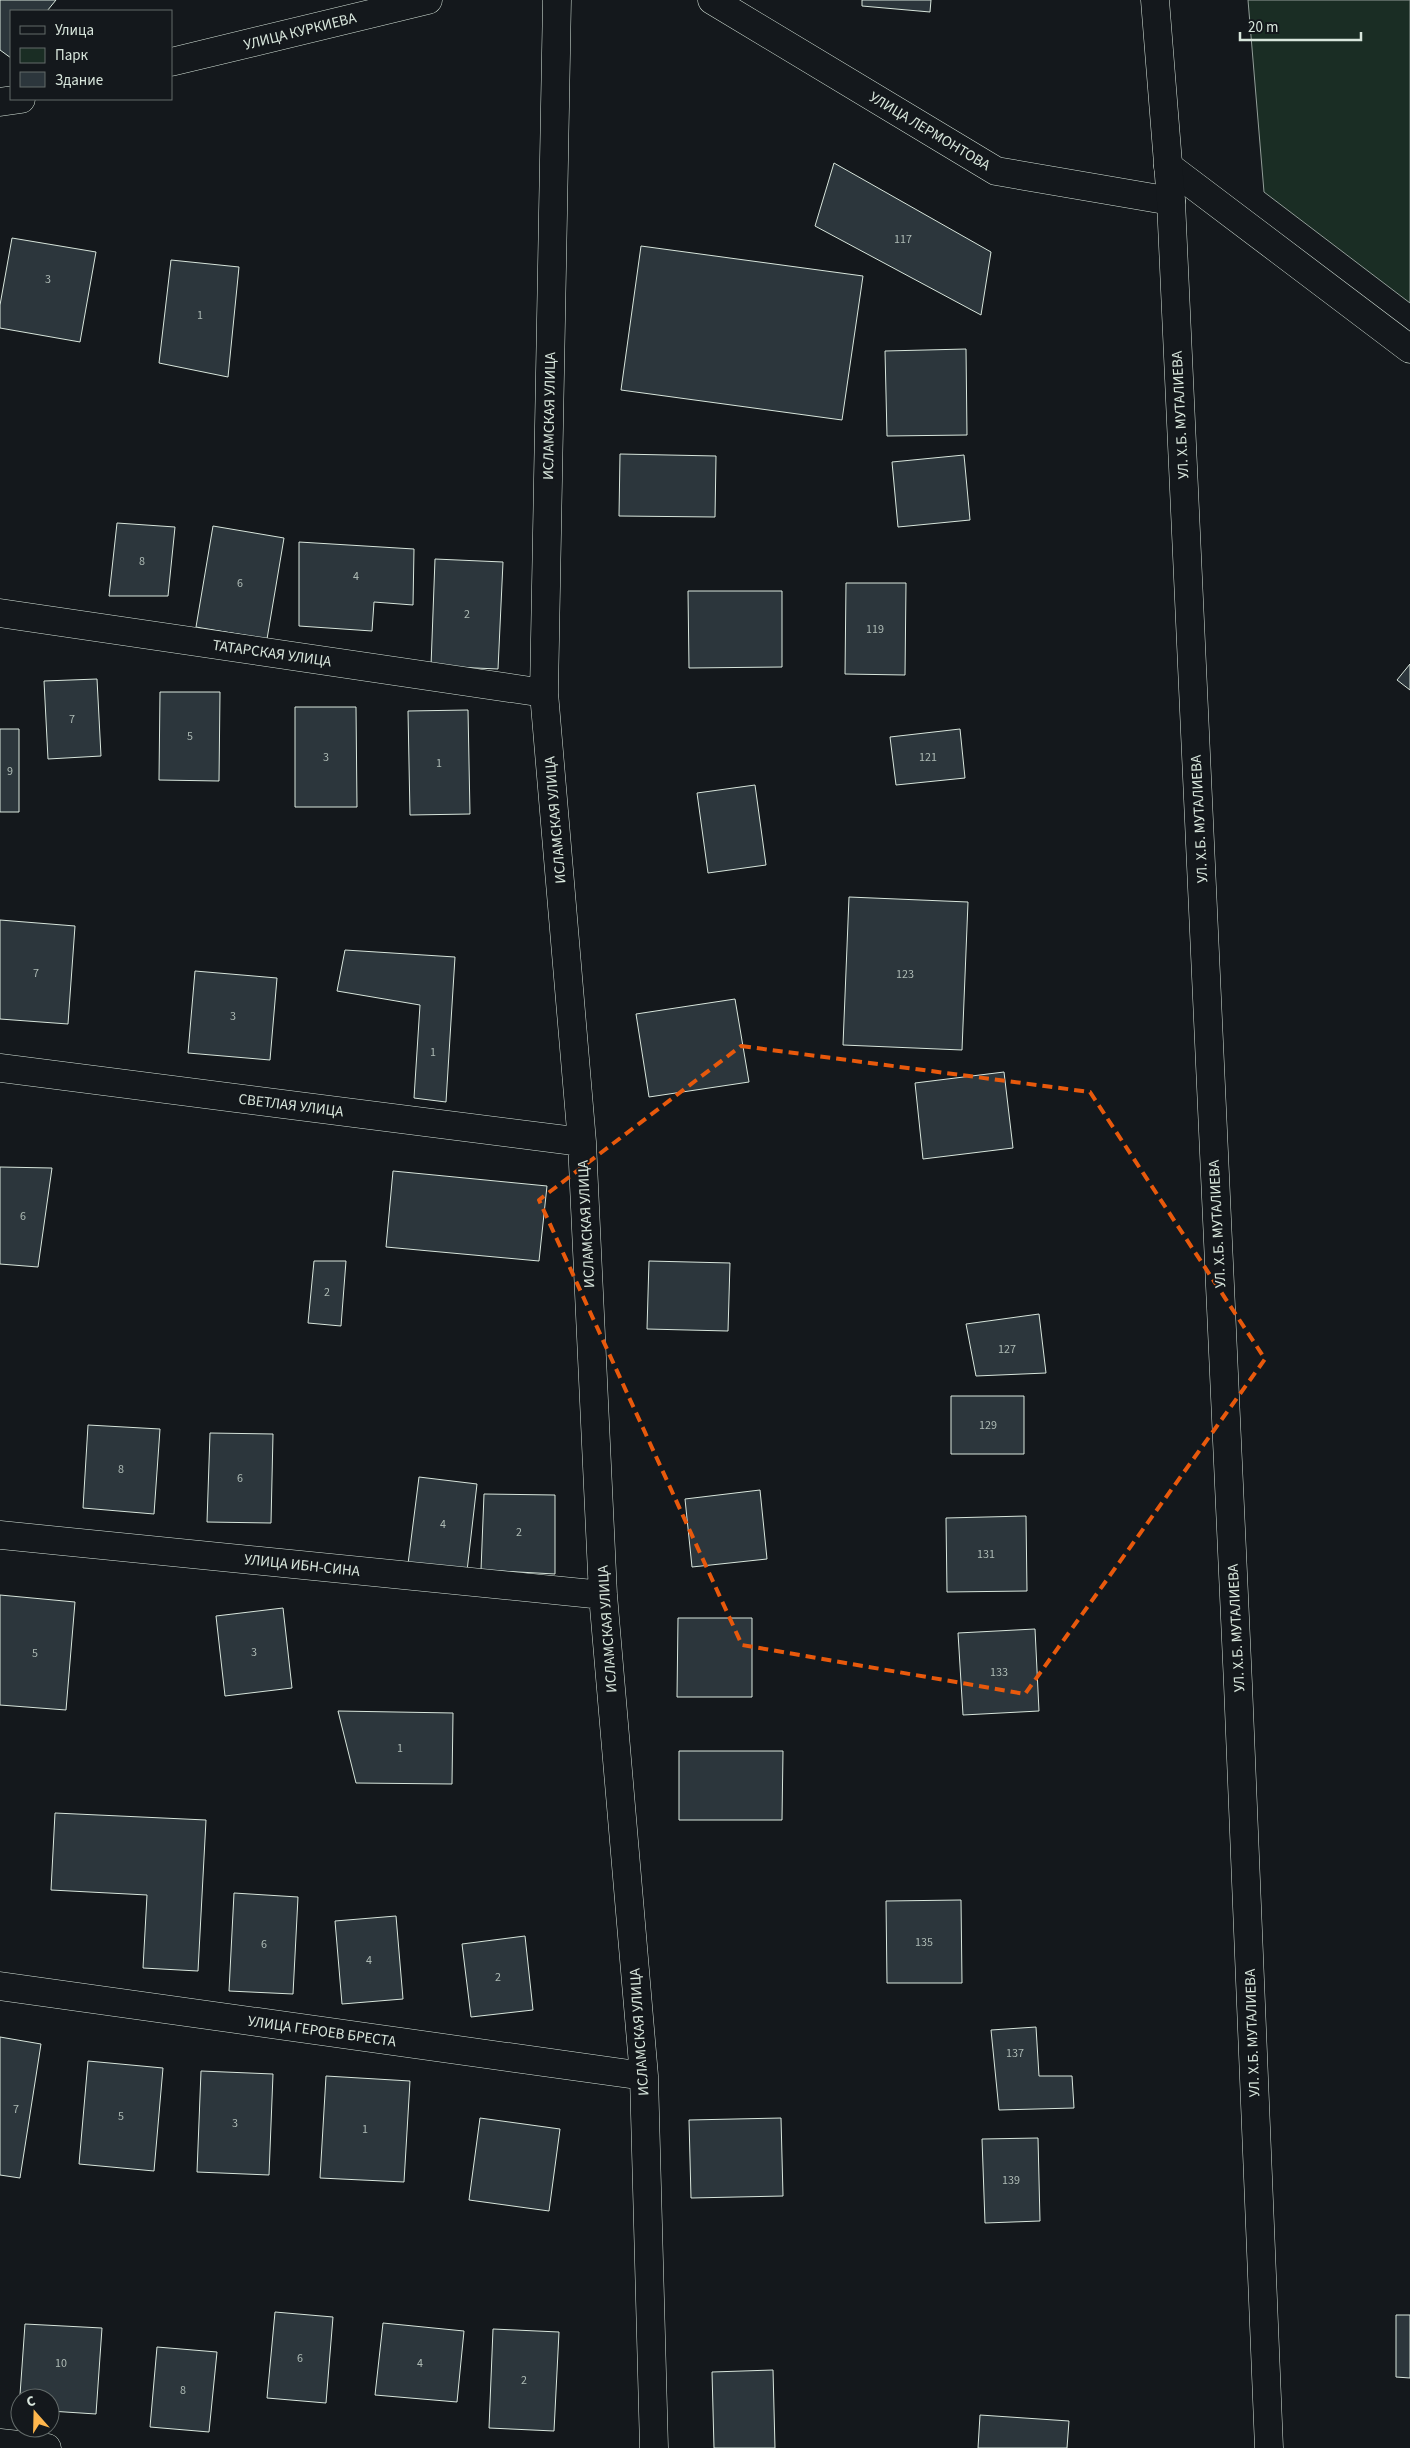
<svg xmlns="http://www.w3.org/2000/svg" width="1410" height="2448" font-family="'Source Sans 3',sans-serif">
<style>
.green{fill:#1a2d24;stroke:#939e99}
.building{fill:#2c363c;stroke:#d8e6dc}
.lines{fill:none;stroke-linecap:round;stroke-linejoin:round}
.minor-casing{stroke:#d8e6dc;stroke-width:29}
.primary-casing{stroke:#d8e6dc;stroke-width:29}
.minor{stroke:#14181c;stroke-width:28}
.primary{stroke:#14181c;stroke-width:28}
.marked{fill:none;stroke:#e8590c;stroke-width:4;stroke-dasharray:10 6;stroke-linejoin:round}
.labels{text-anchor:middle;stroke-width:4;stroke-linejoin:round;paint-order:stroke}
.number-label{font-size:12px;fill:#adbab4}
.street-label{font-size:15px;fill:#d8e6dc;stroke:#14181c}
</style>
<rect width="100%" height="100%" fill="#14181c"/>
<path class="green" d="M1248 0H1410V303L1264 192Z"/>
<path class="building" d="M0 0H56L47 11H11V58L0 50Z
M862 0H931L930 12 862 6Z
M834 163 991 252 981 315 815 226Z
M12 238 96 252 80 342 0 328V305Z
M641 246 863 276 842 420 621 390Z
M171 260 239 267 228 377 159 363Z
M966 349 967 435 887 436 885 351Z
M620 454 716 456 715 517 619 516Z
M964 455 970 520 898 527 892 462Z
M117 523 175 527 168 596H109Z
M213 526 284 538 267 639 196 627Z
M299 542 414 549 413 605 374 602 372 631 299 626Z
M435 559 503 562 498 669 431 666Z
M846 583H906L905 675 845 674Z
M688 591H782V667L689 668Z
M1410 664V690L1397 680Z
M97 679 101 756 48 759 44 681Z
M160 692H220L219 781 159 780Z
M295 707H356L357 807H295Z
M468 710 470 814 410 815 408 711Z
M0 729H19V812H0Z
M960 729 965 778 896 785 890 737Z
M755 785 766 865 708 873 697 793Z
M849 897 968 902 962 1050 843 1045Z
M0 920 75 926 68 1024 0 1019Z
M345 950 455 957 446 1102 414 1098 420 1005 337 991Z
M195 971 277 978 270 1060 188 1053Z
M735 999 749 1082 649 1097 636 1014Z
M1004 1072 1013 1148 923 1159 915 1083Z
M0 1167 52 1168 38 1267 0 1264Z
M393 1171 547 1186 539 1261 386 1247Z
M314 1261H346L341 1326 308 1323Z
M649 1261 730 1263 728 1331 647 1329Z
M1039 1314 1046 1373 976 1376 966 1324Z
M951 1396H1024V1454H951Z
M88 1425 160 1429 154 1514 83 1508Z
M210 1433 273 1434 271 1523 207 1522Z
M419 1477 477 1484 467 1571 408 1564Z
M760 1490 767 1559 692 1567 685 1499Z
M484 1494 555 1495V1574L481 1570Z
M1026 1516 1027 1591 947 1592 946 1518Z
M0 1595 75 1602 66 1710 0 1705Z
M283 1608 292 1688 225 1696 216 1616Z
M678 1618H752V1697H677Z
M1035 1629 1039 1711 963 1715 958 1633Z
M338 1711 453 1713 452 1784 356 1783Z
M679 1751H783L782 1820H679Z
M55 1813 206 1820 198 1971 143 1968 147 1895 51 1890Z
M234 1893 298 1897 293 1994 229 1991Z
M961 1900 962 1983H887L886 1901Z
M396 1916 403 1999 342 2004 335 1921Z
M525 1936 533 2010 471 2017 462 1944Z
M1036 2027 1039 2076H1072L1074 2108 999 2110 991 2030Z
M0 2037 41 2044 20 2178 0 2175Z
M88 2061 163 2068 154 2171 79 2164Z
M201 2071 273 2074 269 2175 197 2172Z
M326 2076 410 2081 404 2182 320 2178Z
M480 2118 560 2129 549 2211 469 2200Z
M781 2118 783 2196 691 2198 689 2120Z
M1038 2138 1040 2221 985 2223 982 2139Z
M275 2312 333 2317 326 2403 267 2398Z
M1396 2315H1410V2378L1396 2377Z
M383 2323 464 2331 457 2402 375 2395Z
M25 2324 102 2328 96 2414 50 2411V2398H20L19 2409Z
M493 2329 559 2332 554 2431 489 2428Z
M157 2347 217 2352 209 2432 150 2427Z
M773 2370 775 2448H714L712 2372Z
M980 2415 1069 2421 1067 2448H978Z"/>
<g class="lines">
<g class="minor-casing">
<path id="minor" d="M557 0 544 693 582 1142 603 1595 644 2076 654 2448
M712 0 996 171 1171 201
M171 62 428 0
M0 102 21 99
M1168 166 1410 349
M0 613 544 693
M0 1068 582 1142
M0 1535 603 1595
M0 1986 644 2076
M0 2443 47 2448"/>
</g>
<g class="primary-casing">
<path id="primary" d="M1155 0 1171 201 1238 1684 1269 2448"/>
</g>
<use href="#minor" class="minor"/>
<use href="#primary" class="primary"/>
</g>
<path class="marked" d="M741 1046 1090 1092 1265 1359 1025 1694 742 1645 539 1200Z"/>
<g class="labels">
<g class="number-label">
<text x="903" y="243">117</text>
<text x="48" y="283">3</text>
<text x="200" y="319">1</text>
<text x="142" y="565">8</text>
<text x="356" y="580">4</text>
<text x="240" y="587">6</text>
<text x="467" y="618">2</text>
<text x="875" y="633">119</text>
<text x="72" y="723">7</text>
<text x="190" y="740">5</text>
<text x="326" y="761">3</text>
<text x="928" y="761">121</text>
<text x="439" y="767">1</text>
<text x="10" y="775">9</text>
<text x="36" y="977">7</text>
<text x="905" y="978">123</text>
<text x="233" y="1020">3</text>
<text x="433" y="1056">1</text>
<text x="23" y="1220">6</text>
<text x="327" y="1296">2</text>
<text x="1007" y="1353">127</text>
<text x="988" y="1429">129</text>
<text x="121" y="1473">8</text>
<text x="240" y="1482">6</text>
<text x="443" y="1528">4</text>
<text x="519" y="1536">2</text>
<text x="986" y="1558">131</text>
<text x="254" y="1656">3</text>
<text x="35" y="1657">5</text>
<text x="999" y="1676">133</text>
<text x="400" y="1752">1</text>
<text x="924" y="1946">135</text>
<text x="264" y="1948">6</text>
<text x="369" y="1964">4</text>
<text x="498" y="1981">2</text>
<text x="1015" y="2057">137</text>
<text x="16" y="2113">7</text>
<text x="121" y="2120">5</text>
<text x="235" y="2127">3</text>
<text x="365" y="2133">1</text>
<text x="1011" y="2184">139</text>
<text x="300" y="2362">6</text>
<text x="61" y="2367">10</text>
<text x="420" y="2367">4</text>
<text x="524" y="2384">2</text>
<text x="183" y="2394">8</text>
</g>
<g class="street-label">
<text transform="translate(300 31) rotate(-14)" y="5">УЛИЦА КУРКИЕВА</text>
<text transform="translate(930 131) rotate(31)" y="5">УЛИЦА ЛЕРМОНТОВА</text>
<text transform="translate(1180 415) rotate(-93)" y="5">УЛ. Х.Б. МУТАЛИЕВА</text>
<text transform="translate(549 416) rotate(-89)" y="5">ИСЛАМСКАЯ УЛИЦА</text>
<text transform="translate(272 653) rotate(8)" y="5">ТАТАРСКАЯ УЛИЦА</text>
<text transform="translate(1199 819) rotate(-93)" y="5">УЛ. Х.Б. МУТАЛИЕВА</text>
<text transform="translate(555 820) rotate(-95)" y="5">ИСЛАМСКАЯ УЛИЦА</text>
<text transform="translate(291 1105) rotate(7)" y="5">СВЕТЛАЯ УЛИЦА</text>
<text transform="translate(586 1224) rotate(-93)" y="5">ИСЛАМСКАЯ УЛИЦА</text>
<text transform="translate(1217 1224) rotate(-93)" y="5">УЛ. Х.Б. МУТАЛИЕВА</text>
<text transform="translate(302 1565) rotate(6)" y="5">УЛИЦА ИБН-СИНА</text>
<text transform="translate(1236 1628) rotate(-93)" y="5">УЛ. Х.Б. МУТАЛИЕВА</text>
<text transform="translate(607 1629) rotate(-94)" y="5">ИСЛАМСКАЯ УЛИЦА</text>
<text transform="translate(322 2031) rotate(8)" y="5">УЛИЦА ГЕРОЕВ БРЕСТА</text>
<text transform="translate(639 2032) rotate(-94)" y="5">ИСЛАМСКАЯ УЛИЦА</text>
<text transform="translate(1252 2033) rotate(-92)" y="5">УЛ. Х.Б. МУТАЛИЕВА</text>
</g>
</g>
<rect x="10" y="10" width="162" height="90" fill="#14181c" stroke="#626a69"/>
<rect x="20" y="26" width="25" height="8" fill="#14181c" stroke="#626a69"/>
<text x="55" y="35" font-size="15" fill="#d8e6dc">Улица</text>
<rect x="20" y="48" width="25" height="15" fill="#1a2d24" stroke="#626a69"/>
<text x="55" y="60" font-size="15" fill="#d8e6dc">Парк</text>
<rect x="20" y="72" width="25" height="15" fill="#2c363c" stroke="#626a69"/>
<text x="55" y="85" font-size="15" fill="#d8e6dc">Здание</text>
<g transform="translate(35 2413) rotate(340)"><circle r="24" fill="#14181c" stroke="#626a69"/>
<path d="M0-4L9 19L0 12L-9 19Z" fill="#ffb74d"/>
<text y="-8" font-size="14" font-weight="bold" text-anchor="middle" fill="#d8e6dc">С</text>
</g>
<path d="M1240 32v8h121v-8" fill="none" stroke="#d8e6dc" stroke-width="2.5"/>
<text x="1248" y="32" font-size="15" fill="#d8e6dc" stroke="#14181c" stroke-width="4" paint-order="stroke">20 m</text>
</svg>
